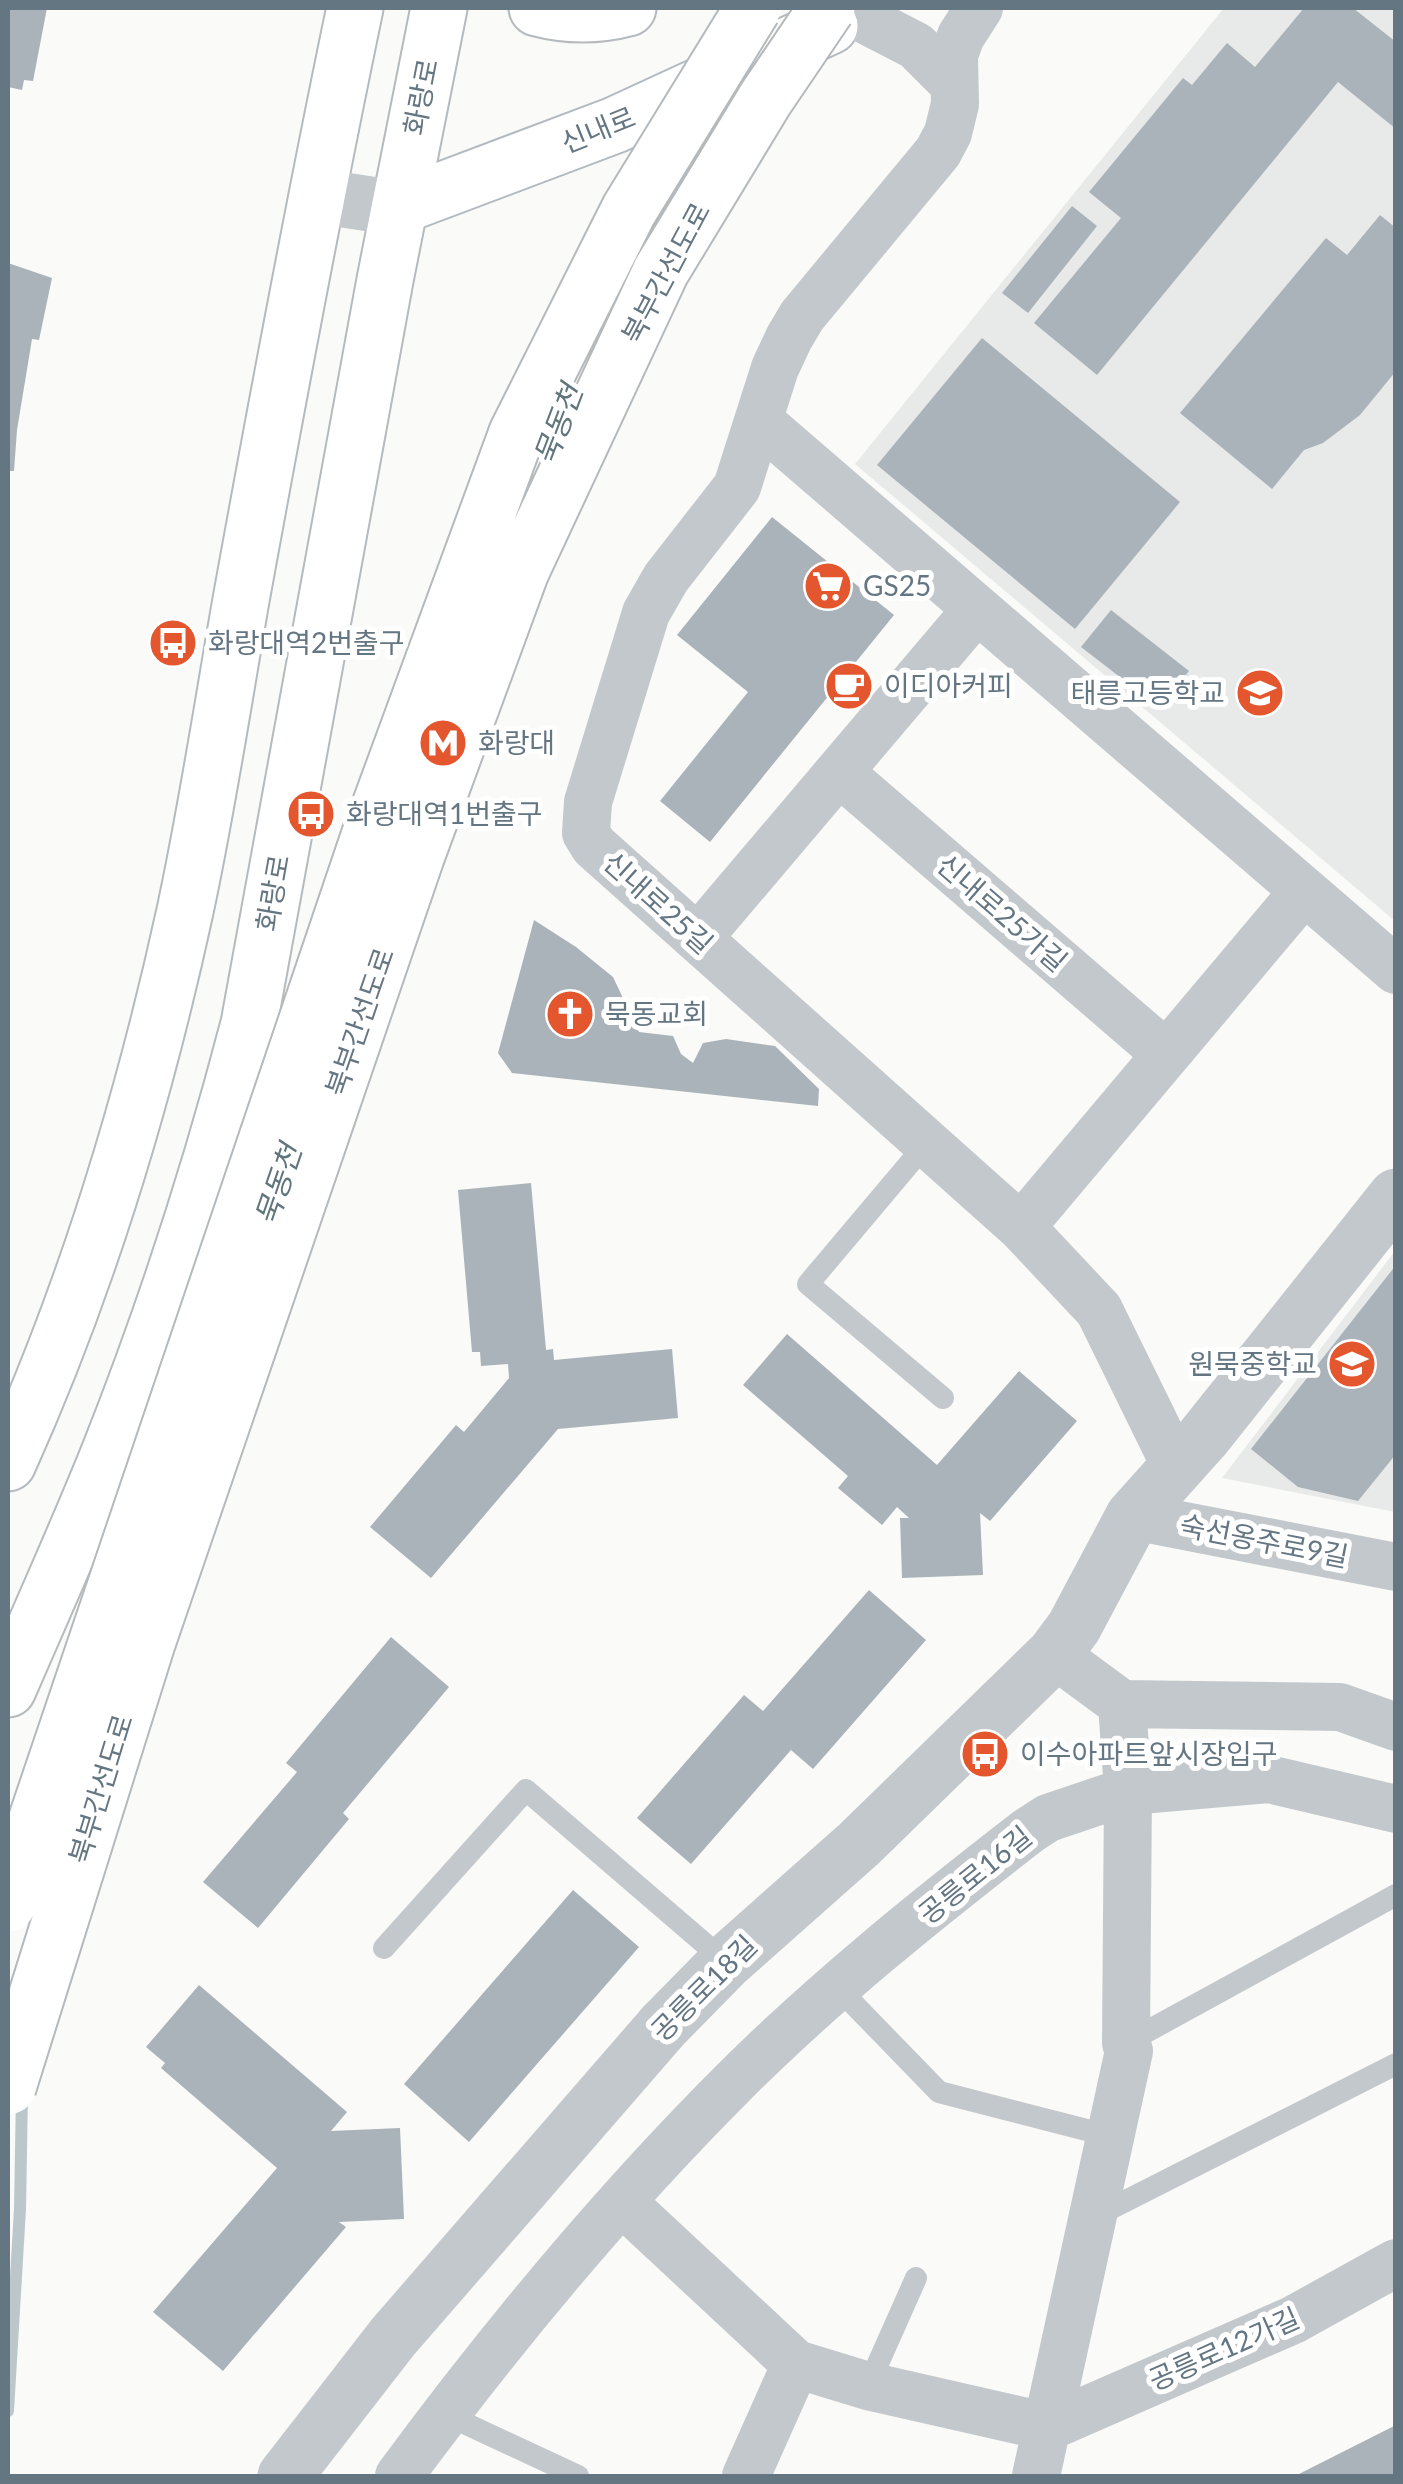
<svg xmlns="http://www.w3.org/2000/svg" width="1403" height="2484" font-family="Lato,'Noto Sans KR',sans-serif">
<style>
.built{fill:#e8e9e9}
.lines{fill:none;stroke-linecap:round;stroke-linejoin:round}
.stream{stroke:#bbc7cb;stroke-width:12}
.building{fill:#aab3b9}
.secondary-casing{stroke:#b3babf;stroke-width:59}
.primary-casing{stroke:#b5babe;stroke-width:59}
.service{stroke:#c3c8cc;stroke-width:22}
.minor{stroke:#c3c8cc;stroke-width:48}
.tertiary{stroke:#c3c8cc;stroke-width:55}
.secondary{stroke:#fff;stroke-width:55}
.primary{stroke:#fff;stroke-width:55}
.trunk-bridge-casing{stroke:#b4b9bd;stroke-width:59;stroke-linecap:butt}
.trunk-bridge{stroke:#fff;stroke-width:55}
.labels{text-anchor:middle;stroke-width:10;stroke-linejoin:round;paint-order:stroke}
.street-label{font-size:28px;fill:#657683;stroke:#fff}
.poi-label{font-size:28px;fill:#657683;stroke:#fff;text-anchor:start}
.water-label{font-size:30px;font-style:italic;fill:#60757c;stroke:#fff}
</style>
<rect width="100%" height="100%" fill="#fafaf8"/>
<path class="built" d="M1224 8H1395V921L855 464Z
M1395 1251V1512L1222 1478Z"/>
<g class="lines">
<path class="stream" d="M663 220 683 169
M8 2411 20 2209 22 2093"/>
</g>
<path class="building" d="M8 8H47L33 81 24 80 22 90 8 87Z
M1304 8H1353L1396 42V129L1338 82 1097 375 1034 323 1121 218 1089 192 1183 78 1192 85 1227 43 1255 67Z
M1072 206 1097 226 1028 313 1002 293Z
M1380 215 1396 228V371L1360 415 1323 443 1304 450 1272 489 1180 413 1326 238 1347 255Z
M8 263 52 278 39 340 32 339 17 430 14 471H8Z
M982 338 1180 502 1075 629 877 465Z
M772 517 894 615 710 842 660 801 748 692 677 635Z
M1111 610 1189 671 1160 708 1081 647Z
M534 920 576 947 613 977 639 1032 673 1036 681 1054 693 1063 703 1043 726 1039 775 1046 819 1089 818 1106 512 1073 498 1053Z
M531 1183 546 1350 553 1349 554 1360 672 1349 678 1418 558 1429 431 1578 370 1527 456 1425 464 1432 509 1378 508 1364 481 1366 480 1352H472L458 1190Z
M1396 1265V1454L1358 1501 1298 1487 1251 1449Z
M787 1334 937 1465 1019 1371 1077 1421 990 1521 980 1513 983 1575 902 1578 900 1518H909L897 1507 882 1525 838 1488 848 1476 743 1385Z
M869 1590 926 1640 813 1769 791 1750 691 1864 637 1818 744 1695 763 1711Z
M391 1637 449 1687 343 1813 349 1819 258 1928 203 1882 297 1772 286 1763Z
M573 1890 639 1947 469 2142 404 2084Z
M199 1985 347 2112 331 2131 400 2128 404 2219 339 2222 346 2227 223 2371 153 2312 277 2168 161 2068 165 2063 146 2047Z
M1396 2425V2476H1295Z"/>
<g class="lines">
<g class="secondary-casing">
<path id="secondary" d="M400 206 615 125 830 26"/>
</g>
<g class="primary-casing">
<path id="primary" d="M537 8C567 16 598 16 628 8
M8 1463C87 1288 144 1099 185 911 207 809 223 703 241 600 277 402 314 204 355 8
M8 1689C42 1610 78 1531 110 1451 165 1312 211 1170 249 1024L385 280 439 8"/>
</g>
<path class="service" d="M926 1144 808 1284 943 1398
M384 1948 526 1790 726 1962
M838 1988 939 2092 1110 2136
M1126 2043 1396 1895
M1096 2216 1396 2064
M868 2386 916 2278
M445 2414 578 2476"/>
<path class="minor" d="M979 8 961 36 954 55 955 104 948 133 938 152 802 316 789 338 775 368 737 487 666 578 646 613 588 802 586 833 594 846 1021 1227 1099 1310 1176 1467
M854 14 916 46 953 83
M759 421 1396 970
M839 772 1166 1054
M698 938 977 609
M1021 1227 1304 891
M1133 1516 1396 1567
M1122 1704 1340 1707 1396 1727
M622 2202 796 2364 868 2386 1048 2427 1293 2320 1396 2263
M399 2476C501 2338 611 2205 733 2083 824 1992 926 1910 1028 1831L1048 1818 1128 1791 1269 1779 1396 1809
M746 2476 796 2364
M1036 2476 1129 2051 1126 2043 1128 1791 1122 1704 1054 1654"/>
<path class="tertiary" d="M318 196 383 206H400
M285 2476 393 2337 664 2025 726 1962 859 1844 1054 1654 1074 1627 1133 1516 1203 1438 1396 1196"/>
<use href="#secondary" class="secondary"/>
<use href="#primary" class="primary"/>
<g class="trunk-bridge-casing">
<path id="trunk-bridge" d="M8 1904 373 825 517 433 629 210 753 8
M8 2087 147 1643 416 857 521 571 661 271 766 98 827 8"/>
</g>
<use href="#trunk-bridge" class="trunk-bridge"/>
</g>
<defs>
<g id="supermarket-disc" transform="scale(2.5)"><circle r="9.5" fill="#e4572e" stroke="#fff"/><path d="M-6-5.5h2.5l.6 2H6L4.5 2H-2.5L-4.4-4H-6ZM-1.5 3.2a1.3 1.3 0 1 0 .1 0ZM3 3.2a1.3 1.3 0 1 0 .1 0Z" fill="#fff"/></g>
<g id="bus-disc" transform="scale(2.5)"><circle r="9.5" fill="#e4572e" stroke="#fff"/><path d="M-5-6H5V4H4V6H2V4H-2V6H-4V4H-5ZM-3.5-4V0h7V-4ZM-3.5 1.2v1.5H-2V1.2ZM2 1.2v1.5H3.5V1.2Z" fill="#fff"/></g>
<g id="cafe-disc" transform="scale(2.5)"><circle r="9.5" fill="#e4572e" stroke="#fff"/><path d="M-5.5-4.5H6V0H3Q3 3.5 0 3.5H-2.5Q-5.5 3.5-5.5 0ZM3-3.2v2h1.7v-2ZM-6 4.5H4V6H-6Z" fill="#fff"/></g>
<g id="school-disc" transform="scale(2.5)"><circle r="9.5" fill="#e4572e" stroke="#fff"/><path d="M0-5L7-2L0 1L-7-2ZM-4 1L0 2.5L4 1V4Q0 6-4 4Z" fill="#fff"/></g>
<g id="metro-disc" transform="scale(2.5)"><circle r="9.5" fill="#e4572e" stroke="#fff"/><path d="M-5.5 5V-5H-3L0 0L3-5H5.5V5H3V-.5L0 4L-3-.5V5Z" fill="#fff"/></g>
<g id="church-disc" transform="scale(2.5)"><circle r="9.5" fill="#e4572e" stroke="#fff"/><path d="M-1.2-6h2.4v3.5h3.3v2.4h-3.3V6h-2.4V-.1h-3.3v-2.4h3.3Z" fill="#fff"/></g>
</defs>
<g fill-rule="evenodd">
<use href="#supermarket-disc" x="828" y="586"/>
<use href="#bus-disc" x="173" y="643"/>
<use href="#cafe-disc" x="849" y="686"/>
<use href="#school-disc" x="1260" y="693"/>
<use href="#metro-disc" x="443" y="743"/>
<use href="#bus-disc" x="311" y="814"/>
<use href="#church-disc" x="570" y="1014"/>
<use href="#school-disc" x="1352" y="1364"/>
<use href="#bus-disc" x="985" y="1754"/>
</g>
<g class="labels">
<g class="street-label">
<text transform="translate(421 97) rotate(-79)" y="10">화랑로</text>
<text transform="translate(598 130) rotate(-22)" y="10">신내로</text>
<text transform="translate(666 273) rotate(-62)" y="10">북부간선도로</text>
<text transform="translate(273 893) rotate(-80)" y="10">화랑로</text>
<text transform="translate(658 903) rotate(42)" y="10">신내로25길</text>
<text transform="translate(1002 913) rotate(41)" y="10">신내로25가길</text>
<text transform="translate(360 1022) rotate(-71)" y="10">북부간선도로</text>
<text transform="translate(1264 1541) rotate(11)" y="10">숙선옹주로9길</text>
<text transform="translate(101 1789) rotate(-73)" y="10">북부간선도로</text>
<text transform="translate(975 1875) rotate(-39)" y="10">공릉로16길</text>
<text transform="translate(704 1988) rotate(-45)" y="10">공릉로18길</text>
<text transform="translate(1224 2349) rotate(-24)" y="10">공릉로12가길</text>
</g>
<g class="poi-label">
<text x="863" y="596">GS25</text>
<text x="208" y="653">화랑대역2번출구</text>
<text x="884" y="696">이디아커피</text>
<text x="1225" y="703" text-anchor="end">태릉고등학교</text>
<text x="478" y="753">화랑대</text>
<text x="346" y="824">화랑대역1번출구</text>
<text x="605" y="1024">묵동교회</text>
<text x="1317" y="1374" text-anchor="end">원묵중학교</text>
<text x="1020" y="1764">이수아파트앞시장입구</text>
</g>
<g class="water-label">
<text transform="translate(559 425) rotate(-69)" y="10">묵동천</text>
<text transform="translate(279 1185) rotate(-71)" y="10">묵동천</text>
</g>
</g>
<rect width="1403" height="2484" fill="none" stroke="#657683" stroke-width="20"/>
</svg>
